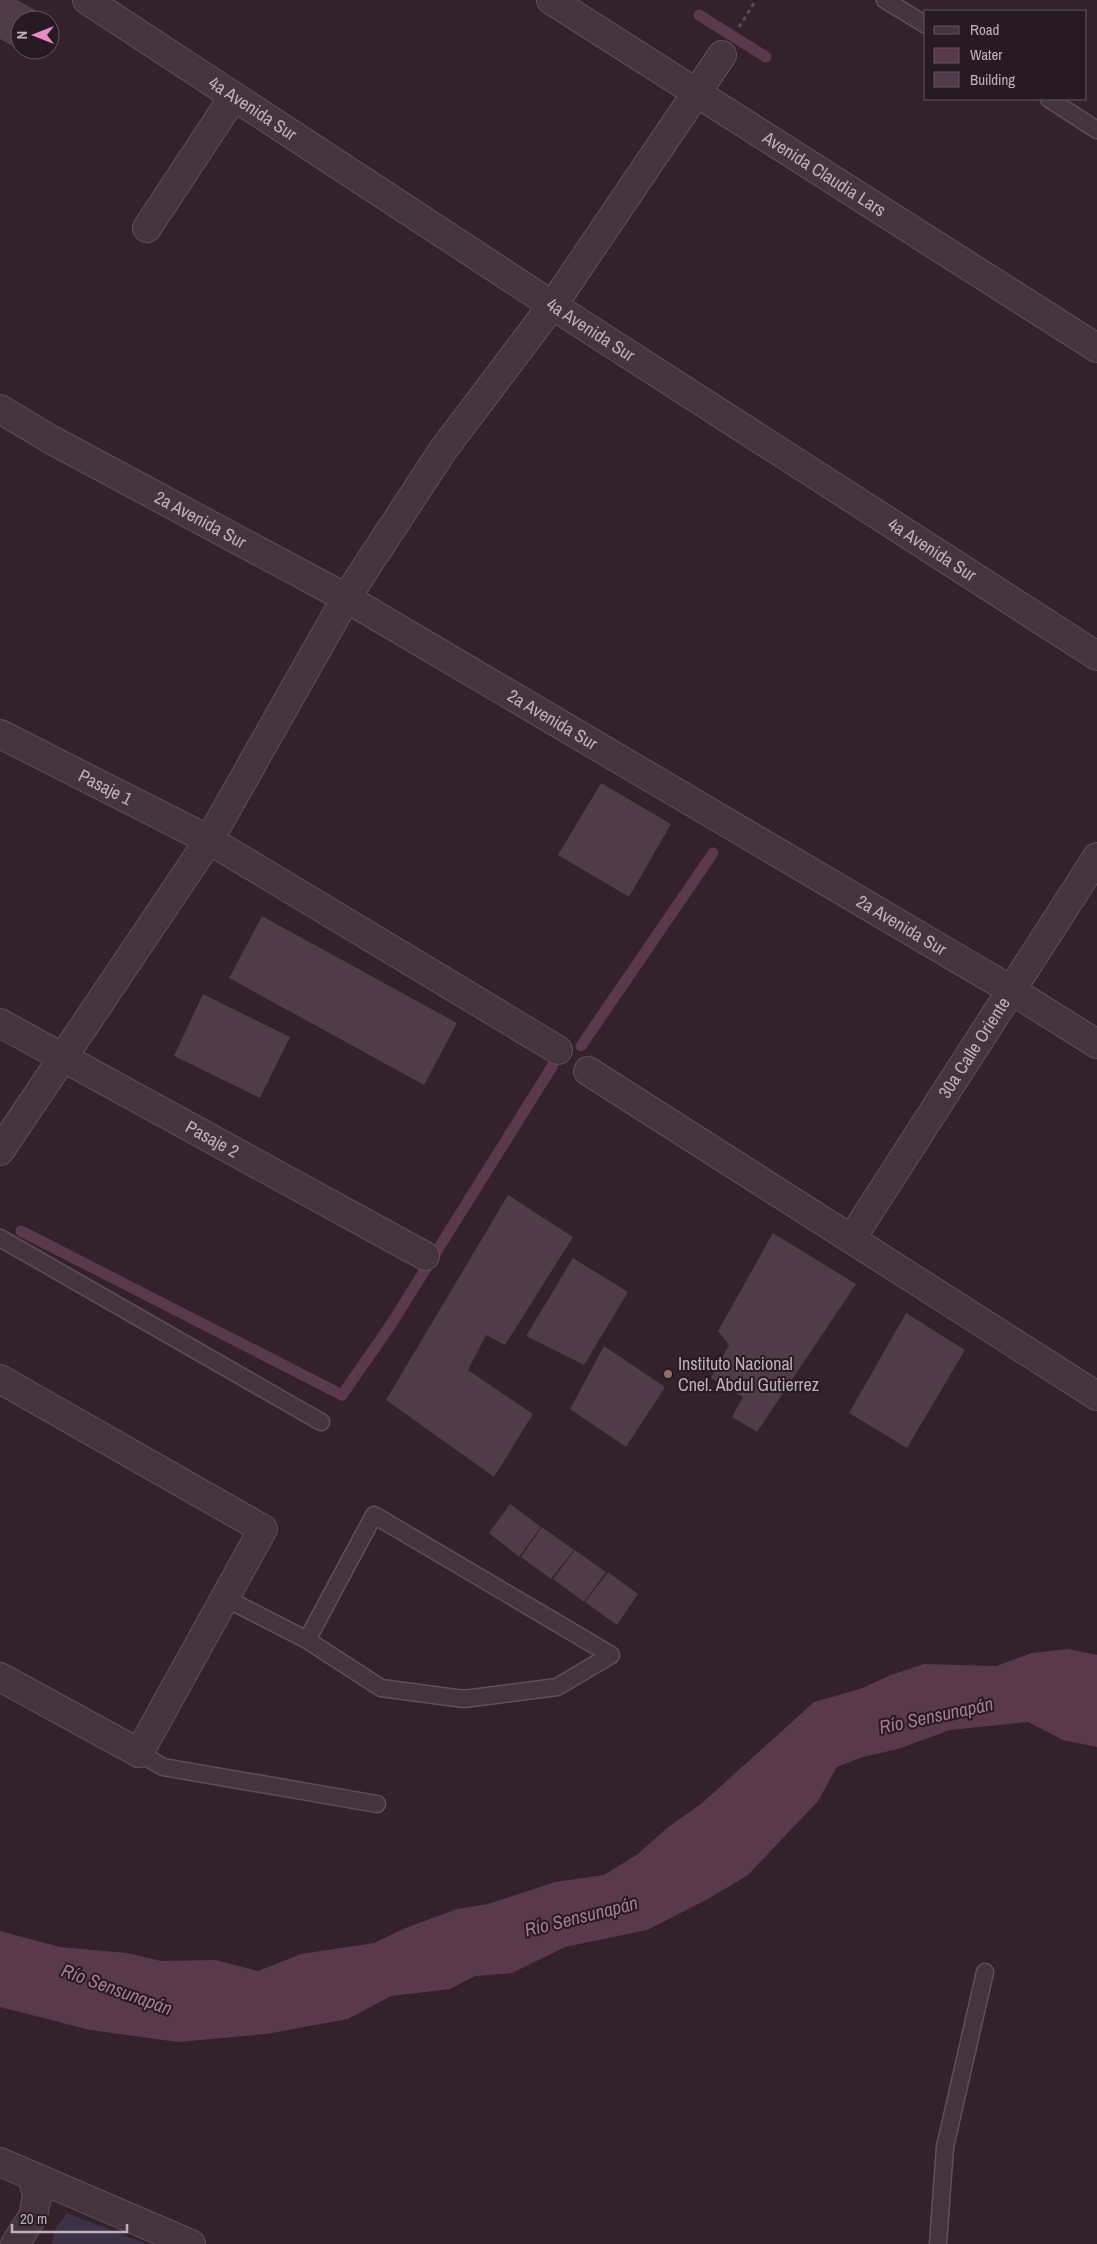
<svg xmlns="http://www.w3.org/2000/svg" width="1097" height="2244" font-family="'Archivo Narrow',sans-serif">
<style>
.green{fill:#3d3146}
.water{fill:#5b394d}
.lines{fill:none;stroke-linecap:round;stroke-linejoin:round}
.stream{stroke:#5b394d;stroke-width:11}
.building{fill:#503b48}
.service-casing{stroke:#5e4f59;stroke-width:19}
.minor-casing{stroke:#5e4f59;stroke-width:30}
.path{stroke:#5b4c5b;stroke-width:3;stroke-dasharray:4 4;stroke-linecap:butt}
.service{stroke:#44343e;stroke-width:16}
.minor{stroke:#44343e;stroke-width:28}
.education-dot{fill:#8d6e63;stroke:#281a23;stroke-width:2}
.labels{text-anchor:middle;stroke-width:4;stroke-linejoin:round;paint-order:stroke}
.street-label{font-size:18px;fill:#c0aeb9;stroke:#281a23}
.poi-label{font-size:18px;fill:#c0aeb9;stroke:#281a23;text-anchor:start}
.water-label{font-size:19px;font-style:italic;fill:#a67a95;stroke:#281a23}
</style>
<rect width="100%" height="100%" fill="#33212c"/>
<path class="green" d="M67 2213 147 2244H52L54 2231Z"/>
<path class="water" d="M1068 1649 1097 1655V1747L1063 1740 1028 1722 950 1730 898 1749 863 1757 837 1767 818 1801 748 1875 708 1899 647 1930 565 1947 512 1973 475 1976 450 1989 391 1996 348 2019 266 2034 178 2042 90 2030 0 2007V1931L60 1947 127 1953 161 1961 215 1960 258 1971 301 1954 374 1943 408 1927 457 1909 488 1904 555 1882 604 1875 638 1854 668 1827 701 1804 814 1702 860 1689 891 1675 924 1664 996 1666 1032 1653Z"/>
<g class="lines">
<path class="stream" d="M699 15 766 57
M581 1046 713 853
M21 1231 342 1395 390 1326 553 1065"/>
</g>
<path class="building" d="M0 0H17L48 17 47 20H20V50L0 39Z
M601 783 671 824 629 897 558 855Z
M262 916 457 1023 424 1085 229 978Z
M203 994 290 1037 260 1098 174 1056Z
M508 1195 573 1237 505 1345 486 1335 468 1370 533 1414 494 1477 386 1400Z
M773 1233 856 1284 757 1432 732 1417 743 1397 711 1378 729 1345 718 1331Z
M573 1258 628 1292 584 1365 526 1336Z
M906 1313 965 1350 907 1448 849 1413Z
M604 1346 665 1387 626 1447 570 1409Z
M510 1504 541 1527 519 1557 489 1533Z
M542 1527 574 1550 551 1579 521 1557Z
M575 1550 606 1572 584 1602 553 1579Z
M608 1572 638 1594 617 1625 585 1602Z"/>
<g class="lines">
<g class="service-casing">
<path id="service" d="M885 0 926 25
M1049 99 1097 130
M0 1238 321 1422
M225 1598 307 1640 374 1515 611 1655 557 1687 464 1699 381 1688 307 1640
M139 1753 163 1767 377 1804
M938 2244 945 2147 985 1972"/>
</g>
<g class="minor-casing">
<g id="minor">
<path id="s1" d="M87 0 552 305 1097 656"/>
<path id="s2" d="M551 0 1097 348"/>
<path d="M147 228 234 96"/>
<path id="s3" d="M0 409 50 439 346 598 1011 990 1097 1044"/>
<path id="s4" d="M0 734 209 840 558 1050"/>
<path id="s5" d="M0 1023 425 1256"/>
<path d="M588 1071 1097 1396"/>
<path d="M0 1151 209 840 346 598 443 450 557 299 722 55"/>
<path id="s6" d="M852 1238 1097 857"/>
<path d="M0 1379 263 1529 139 1753 0 1677"/>
<path d="M0 2162 191 2244"/>
<path d="M15 2244 33 2216 37 2196 32 2176"/>
</g>
</g>
<path class="path" d="M739 27 756 0"/>
<use href="#service" class="service"/>
<use href="#minor" class="minor"/>
</g>
<circle class="education-dot" cx="668" cy="1374" r="5"/>
<g class="labels">
<g class="street-label">
<text dy="6" stroke="none"><textPath href="#s1" startOffset="198">4a Avenida Sur</textPath></text>
<text dy="6" stroke="none"><textPath href="#s2" startOffset="324">Avenida Claudia Lars</textPath></text>
<text dy="6" stroke="none"><textPath href="#s1" startOffset="602">4a Avenida Sur</textPath></text>
<text dy="6" stroke="none"><textPath href="#s3" startOffset="229">2a Avenida Sur</textPath></text>
<text dy="6" stroke="none"><textPath href="#s1" startOffset="1008">4a Avenida Sur</textPath></text>
<text dy="6" stroke="none"><textPath href="#s3" startOffset="634">2a Avenida Sur</textPath></text>
<text dy="6" stroke="none"><textPath href="#s4" startOffset="118">Pasaje 1</textPath></text>
<text dy="6" stroke="none"><textPath href="#s3" startOffset="1039">2a Avenida Sur</textPath></text>
<text dy="6" stroke="none"><textPath href="#s6" startOffset="226">30a Calle Oriente</textPath></text>
<text dy="6" stroke="none"><textPath href="#s5" startOffset="242">Pasaje 2</textPath></text>
</g>
<g class="poi-label">
<text x="678" y="1370">Instituto Nacional<tspan x="678" dy="21">Cnel. Abdul Gutierrez</tspan></text>
</g>
<g class="water-label">
<text transform="translate(936 1715) rotate(-12)" y="7">Río Sensunapán</text>
<text transform="translate(581 1916) rotate(-14)" y="7">Río Sensunapán</text>
<text transform="translate(117 1989) rotate(20)" y="7">Río Sensunapán</text>
</g>
</g>
<rect x="924" y="10" width="162" height="90" fill="#281a23" stroke="#65555f"/>
<rect x="934" y="26" width="25" height="8" fill="#44343e" stroke="#65555f"/>
<text x="970" y="35" font-size="15" fill="#c0aeb9">Road</text>
<rect x="934" y="48" width="25" height="15" fill="#5b394d" stroke="#65555f"/>
<text x="970" y="60" font-size="15" fill="#c0aeb9">Water</text>
<rect x="934" y="72" width="25" height="15" fill="#503b48" stroke="#65555f"/>
<text x="970" y="85" font-size="15" fill="#c0aeb9">Building</text>
<g transform="translate(35 35) rotate(270)"><circle r="24" fill="#281a23" stroke="#65555f"/>
<path d="M0-4L9 19L0 12L-9 19Z" fill="#e98bc2"/>
<text y="-8" font-size="14" font-weight="bold" text-anchor="middle" fill="#c0aeb9">N</text>
</g>
<path d="M12 2224v8h115v-8" fill="none" stroke="#c0aeb9" stroke-width="2.5"/>
<text x="20" y="2224" font-size="15" fill="#c0aeb9" stroke="#281a23" stroke-width="4" paint-order="stroke">20 m</text>
</svg>
